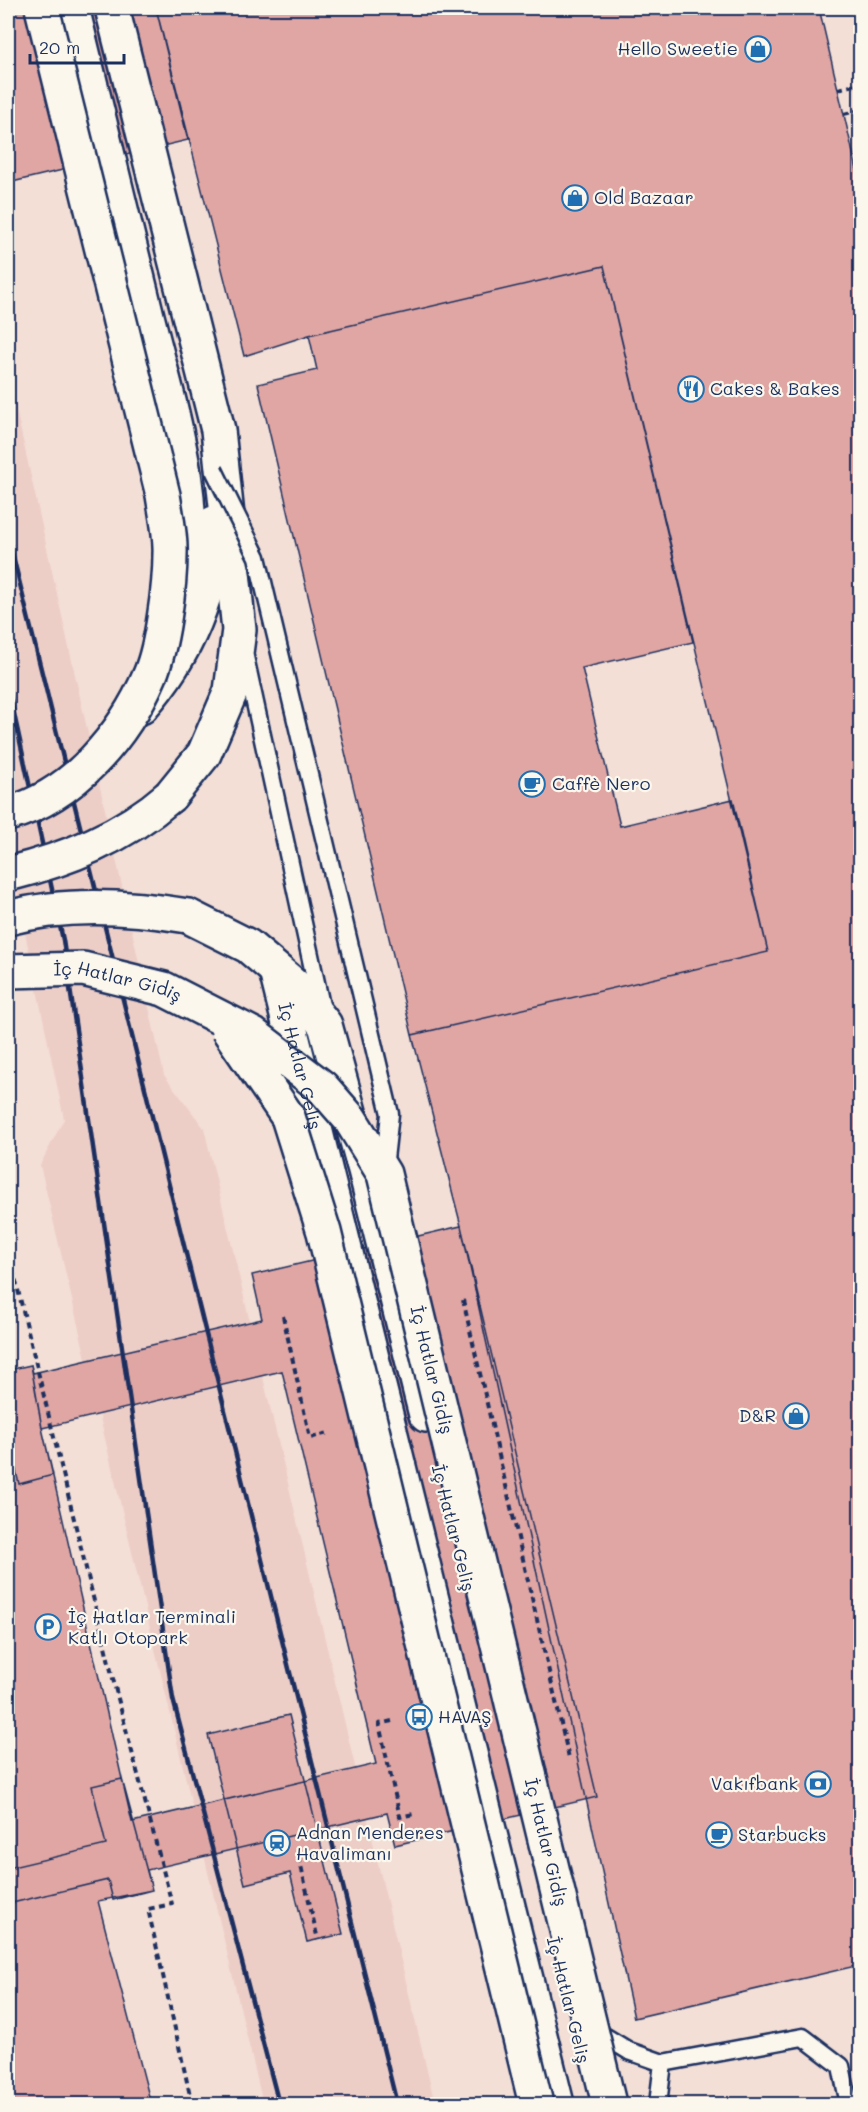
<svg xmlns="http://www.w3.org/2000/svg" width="868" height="2112" font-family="Mali,sans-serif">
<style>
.built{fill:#edcec7}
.building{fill:#e0a6a3;stroke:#1b2f5e;stroke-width:1.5}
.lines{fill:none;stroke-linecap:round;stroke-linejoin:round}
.service-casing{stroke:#1b2f5e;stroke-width:21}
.tertiary-casing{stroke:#1b2f5e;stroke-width:38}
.path{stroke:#1b2f5e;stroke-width:4;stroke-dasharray:6 4.5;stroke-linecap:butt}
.service{stroke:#fbf7ec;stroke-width:16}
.tertiary{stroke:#fbf7ec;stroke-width:33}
.rail{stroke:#1b2f5e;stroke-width:4.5}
.service-bridge-casing{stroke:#1b2f5e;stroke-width:21;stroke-linecap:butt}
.tertiary-bridge-casing{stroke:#1b2f5e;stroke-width:38;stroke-linecap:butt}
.service-bridge{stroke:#fbf7ec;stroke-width:16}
.tertiary-bridge{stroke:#fbf7ec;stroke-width:33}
.labels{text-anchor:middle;stroke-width:4.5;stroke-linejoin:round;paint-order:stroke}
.poi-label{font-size:18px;fill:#1b2f5e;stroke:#fbf7ec;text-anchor:start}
.street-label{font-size:18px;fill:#1b2f5e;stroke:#fbf7ec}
</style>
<rect width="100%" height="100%" fill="#f3dfd6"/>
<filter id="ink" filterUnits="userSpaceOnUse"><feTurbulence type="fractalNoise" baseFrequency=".0167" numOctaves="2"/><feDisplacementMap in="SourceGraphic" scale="12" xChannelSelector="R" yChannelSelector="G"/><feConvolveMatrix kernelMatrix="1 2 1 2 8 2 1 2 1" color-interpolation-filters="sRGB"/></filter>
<g filter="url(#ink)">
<path class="built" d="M8 373 164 1075 204 1128 435 2104H263L40 1165 64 1119 8 851Z"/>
<path class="building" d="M8 8H156L188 140 8 183Z
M156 8H819L860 183V1965L634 2018 461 1226 412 1035 768 952 604 266 309 335 244 356Z
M604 266 693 642 582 668 620 826 733 799 768 952 412 1035 258 384 317 370 309 335Z
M461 1226 597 1797 395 1845 387 1813 147 1870 152 1890 113 1900 108 1880 8 1904V1868L106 1845 92 1786 122 1779 132 1822 376 1764 282 1371 42 1428 53 1475 19 1484 8 1436V1370L31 1365 33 1373 262 1319 252 1275Z
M31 1365 42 1428 122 1779 152 1890 98 1901 151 2104H8V1370Z
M289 1715 343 1934 307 1942 290 1873 245 1884 208 1735Z"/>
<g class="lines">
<g class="service-casing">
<path id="service" d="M245 657 322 1010
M591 2028 629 2051 663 2063 658 2104
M663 2063 803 2037 841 2066 849 2104"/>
</g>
<g class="tertiary-casing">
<g id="tertiary">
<path d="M72 8C96 108 121 208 145 308 167 399 202 496 184 589"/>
<path d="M112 8 218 430 239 630 231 691 204 754 170 796"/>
<path d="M141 707C186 656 215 592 214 523"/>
<path d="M188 916 248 946 293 984 325 1025 365 1170 426 1415"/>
<path id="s1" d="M276 971 557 2104"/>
</g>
</g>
<path class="path" d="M838 89 860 84
M844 114 860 110
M8 1249 116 1691 172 1904 148 1909 192 2104
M463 1300 569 1758
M283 1316 310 1438 328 1433
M392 1721 379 1724 400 1817 414 1814
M299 1857 318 1940"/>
<use href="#service" class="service"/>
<use href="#tertiary" class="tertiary"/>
<path class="rail" d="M8 536 397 2104
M8 686 63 940 173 1699 279 2104"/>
<g class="service-bridge-casing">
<path id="service-bridge" d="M214 470 257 557 390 1114 384 1168"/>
</g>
<g class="tertiary-bridge-casing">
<g id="tertiary-bridge">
<path d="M8 814C73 796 124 736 150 675 162 647 170 586 170 554 171 535 166 515 163 495L42 8"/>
<path d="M8 874C68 859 123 837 170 796"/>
<path d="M8 918C66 902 129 906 188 916"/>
<path id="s2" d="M8 971 83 969 164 989 254 1035 322 1087 350 1119 384 1174 609 2104"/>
<path d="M227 1028 288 1117 324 1232 536 2104"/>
</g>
</g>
<use href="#service-bridge" class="service-bridge"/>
<use href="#tertiary-bridge" class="tertiary-bridge"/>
</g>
</g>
<defs>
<g id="shop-ring" transform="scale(1.35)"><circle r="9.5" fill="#fbf7ec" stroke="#1f6fb2" stroke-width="1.5"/><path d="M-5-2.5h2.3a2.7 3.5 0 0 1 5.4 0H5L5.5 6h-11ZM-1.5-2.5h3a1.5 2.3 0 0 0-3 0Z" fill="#1f6fb2"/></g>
<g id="restaurant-ring" transform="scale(1.35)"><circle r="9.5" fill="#fbf7ec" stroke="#1f6fb2" stroke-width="1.5"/><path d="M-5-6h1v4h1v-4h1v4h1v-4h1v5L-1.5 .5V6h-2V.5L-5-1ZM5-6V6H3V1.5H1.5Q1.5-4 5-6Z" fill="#1f6fb2"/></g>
<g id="cafe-ring" transform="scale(1.35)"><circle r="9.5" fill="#fbf7ec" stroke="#1f6fb2" stroke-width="1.5"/><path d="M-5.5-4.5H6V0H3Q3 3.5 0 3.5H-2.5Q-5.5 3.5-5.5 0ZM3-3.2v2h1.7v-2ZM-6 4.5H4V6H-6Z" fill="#1f6fb2"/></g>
<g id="parking-ring" transform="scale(1.35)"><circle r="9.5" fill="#fbf7ec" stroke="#1f6fb2" stroke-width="1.5"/><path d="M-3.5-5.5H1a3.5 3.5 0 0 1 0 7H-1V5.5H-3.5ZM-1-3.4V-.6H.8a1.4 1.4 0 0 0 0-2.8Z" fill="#1f6fb2"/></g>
<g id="bus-ring" transform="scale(1.35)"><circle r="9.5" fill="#fbf7ec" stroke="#1f6fb2" stroke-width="1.5"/><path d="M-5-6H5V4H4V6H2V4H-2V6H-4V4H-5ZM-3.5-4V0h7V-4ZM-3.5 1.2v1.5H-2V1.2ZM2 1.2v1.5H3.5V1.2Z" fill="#1f6fb2"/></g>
<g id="bank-ring" transform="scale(1.35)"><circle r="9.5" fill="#fbf7ec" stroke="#1f6fb2" stroke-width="1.5"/><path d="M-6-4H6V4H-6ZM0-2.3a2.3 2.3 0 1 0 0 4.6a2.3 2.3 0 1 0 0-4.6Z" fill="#1f6fb2"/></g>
<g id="station-ring" transform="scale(1.35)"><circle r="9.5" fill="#fbf7ec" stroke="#1f6fb2" stroke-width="1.5"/><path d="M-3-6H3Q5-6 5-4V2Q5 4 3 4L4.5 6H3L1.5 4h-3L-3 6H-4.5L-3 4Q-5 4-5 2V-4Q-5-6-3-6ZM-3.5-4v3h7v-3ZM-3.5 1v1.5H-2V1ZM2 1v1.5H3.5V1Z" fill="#1f6fb2"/></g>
</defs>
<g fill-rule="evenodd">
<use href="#shop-ring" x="758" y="49"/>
<use href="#shop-ring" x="575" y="198"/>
<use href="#restaurant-ring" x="691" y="389"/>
<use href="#cafe-ring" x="532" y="784"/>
<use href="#shop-ring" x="796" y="1416"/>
<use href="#parking-ring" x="48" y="1627"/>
<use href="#bus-ring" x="419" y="1717"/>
<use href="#bank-ring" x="818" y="1784"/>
<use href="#cafe-ring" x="719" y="1835"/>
<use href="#station-ring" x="277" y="1843"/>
</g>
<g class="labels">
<g class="poi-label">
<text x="738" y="55" text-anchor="end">Hello Sweetie</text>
<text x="594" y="204">Old Bazaar</text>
<text x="710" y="395">Cakes &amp; Bakes</text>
<text x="552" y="790">Caffè Nero</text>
<text x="776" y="1422" text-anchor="end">D&amp;R</text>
<text x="68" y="1623">İç Hatlar Terminali<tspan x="68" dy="21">Katlı Otopark</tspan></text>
<text x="438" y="1723">HAVAŞ</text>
<text x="798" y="1790" text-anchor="end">Vakıfbank</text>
<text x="296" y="1839">Adnan Menderes<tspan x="296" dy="21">Havalimanı</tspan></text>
<text x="738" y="1841">Starbucks</text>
</g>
<g class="street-label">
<text dy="6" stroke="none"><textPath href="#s2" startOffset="111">İç Hatlar Gidiş</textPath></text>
<text dy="6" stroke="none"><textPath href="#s1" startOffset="98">İç Hatlar Geliş</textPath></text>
<text dy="6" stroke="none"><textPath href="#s2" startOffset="654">İç Hatlar Gidiş</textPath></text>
<text transform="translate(453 1528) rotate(76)" y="6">İç Hatlar Geliş</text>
<text dy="6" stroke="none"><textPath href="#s2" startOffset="1140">İç Hatlar Gidiş</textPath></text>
<text transform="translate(568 2000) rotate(76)" y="6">İç Hatlar Geliş</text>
</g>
</g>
<rect width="868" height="2112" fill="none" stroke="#fbf7ec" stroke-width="30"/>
<rect x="15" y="15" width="838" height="2082" fill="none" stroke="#1b2f5e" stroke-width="2" filter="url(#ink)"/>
<path d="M30 54v9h94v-9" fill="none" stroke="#1b2f5e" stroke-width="3"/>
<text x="39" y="54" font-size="18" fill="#1b2f5e" stroke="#fbf7ec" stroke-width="4.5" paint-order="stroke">20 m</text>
</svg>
